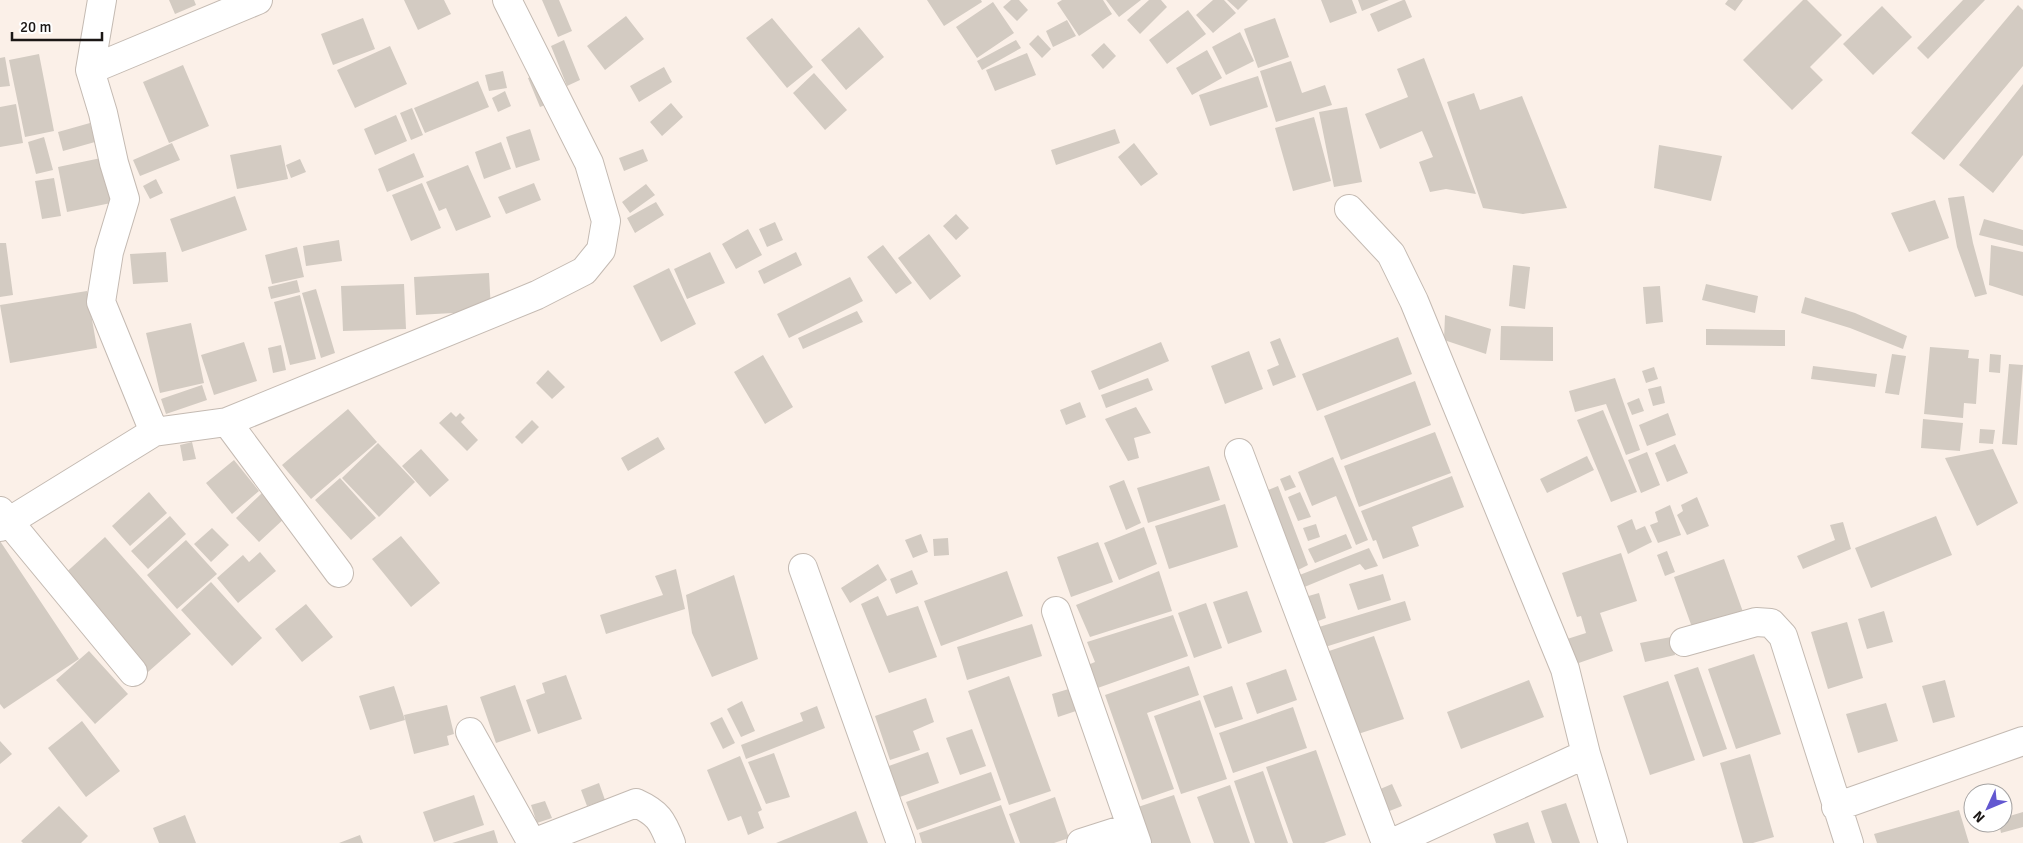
<svg xmlns="http://www.w3.org/2000/svg" width="2023" height="843" font-family="Signika,sans-serif">
<style>
.building{fill:#d3cbc2}
.lines{fill:none;stroke-linecap:round;stroke-linejoin:round}
.minor-casing{stroke:#c4bab2;stroke-width:30}
.minor{stroke:#fff;stroke-width:28}
</style>
<rect width="100%" height="100%" fill="#fbf0e8"/>
<path class="building" d="M169 0H194L196 5 175 14Z
M404 0H444L451 14 418 30Z
M542 0H559L572 31 558 37Z
M927 0H981L982 2 944 26Z
M1011 0H1019L1028 10 1017 21 1003 7Z
M1062 0H1103L1112 14 1079 36 1057 3Z
M1106 0H1141L1119 17Z
M1149 0H1161L1167 7 1140 34 1127 20Z
M1213 0H1224L1236 13 1213 33 1196 15Z
M1227 0H1248L1238 10Z
M1321 0H1352L1357 13 1330 23Z
M1358 0H1389L1362 11Z
M1403 0H1405L1412 17 1378 32 1370 14Z
M1728 0H1743L1735 11 1725 4Z
M1803 0H1807L1842 35 1810 67 1823 80 1792 110 1743 60Z
M1963 0H1985L1928 59 1917 48Z
M993 2 1014 33 977 58 956 27Z
M2018 5 2023 10V66L1944 160 1911 133Z
M1882 6 1912 37 1873 75 1843 44Z
M1188 10 1206 34 1167 64 1149 40Z
M626 16 644 39 605 70 587 46Z
M363 18 375 49 333 65 321 34Z
M772 18 813 67 787 88 746 38Z
M1275 18 1289 57 1258 68 1244 29Z
M1067 20 1076 36 1053 47 1046 31Z
M859 27 884 57 846 90 821 60Z
M1240 32 1254 61 1226 75 1212 47Z
M1038 35 1051 49 1042 58 1029 44Z
M564 40 580 80 567 86 551 46Z
M1016 40 1021 48 982 70 977 61Z
M1104 43 1116 56 1103 69 1091 55Z
M390 46 407 84 355 108 337 70Z
M1207 50 1222 78 1192 95 1176 68Z
M1027 53 1036 75 995 91 986 70Z
M39 54 54 131 25 137 9 60Z
M5 57 10 86 0 87V58Z
M1424 58 1476 194 1446 189 1430 192 1419 162 1433 157 1422 131 1380 149 1365 114 1408 97 1397 69Z
M1291 61 1302 93 1325 85 1332 105 1276 122 1260 71Z
M183 65 209 126 169 143 143 82Z
M664 67 672 82 639 102 630 86Z
M503 71 507 88 489 91 485 75Z
M541 72 553 102 540 107 528 78Z
M814 73 847 110 825 130 793 93Z
M1258 76 1268 107 1210 126 1199 95Z
M478 81 489 107 425 133 414 108Z
M2023 84V155L1993 193 1959 165Z
M505 91 511 106 498 112 492 98Z
M1474 93 1480 110 1522 96 1567 208 1523 214 1483 208 1447 102Z
M671 103 683 117 662 136 650 122Z
M16 104 23 143 0 147V107Z
M1347 107 1362 182 1334 187 1319 112Z
M412 108 423 135 411 140 400 113Z
M396 115 407 141 375 155 364 129Z
M1314 117 1331 181 1293 191 1275 128Z
M90 123 95 142 63 151 58 132Z
M530 129 540 160 516 168 506 137Z
M1115 129 1120 143 1056 165 1051 150Z
M44 137 53 170 36 174 28 142Z
M501 142 511 169 484 179 475 152Z
M172 143 180 160 140 176 133 160Z
M1134 143 1158 174 1141 186 1118 157Z
M281 145 288 179 237 189 230 155Z
M1659 145 1722 156 1711 201 1654 188Z
M643 149 648 161 624 171 619 158Z
M414 153 424 177 387 192 378 169Z
M101 158 111 203 67 212 58 167Z
M300 159 306 172 291 178 286 165Z
M468 165 491 217 456 231 446 208 439 211 426 182Z
M54 178 61 216 42 219 35 181Z
M156 179 163 193 150 199 143 186Z
M422 183 441 228 411 241 392 195Z
M534 183 541 200 506 214 498 197Z
M646 184 655 195 630 213 622 202Z
M235 196 247 230 182 252 170 219Z
M1964 196 1973 243 1987 294 1975 297 1957 247 1948 198Z
M1935 200 1949 238 1909 252 1891 213Z
M656 202 664 215 635 233 627 218Z
M956 214 969 228 956 240 943 226Z
M1984 219 2023 230V246L1979 235Z
M775 222 783 240 767 247 759 229Z
M748 229 762 255 736 269 722 244Z
M929 234 961 276 930 300 898 258Z
M339 240 342 261 306 266 303 246Z
M0 243H6L13 295 0 297Z
M883 245 912 283 896 294 867 257Z
M1991 245 2023 252V296L1989 285Z
M297 247 304 277 272 284 265 255Z
M166 252 168 282 133 284 130 254Z
M710 252 725 283 687 299 674 269Z
M796 252 802 265 764 284 758 271Z
M1513 265 1530 267 1525 309 1509 306Z
M669 268 696 324 661 342 633 286Z
M489 273 491 311 416 315 414 277Z
M850 277 863 301 789 338 777 314Z
M297 280 300 292 271 299 268 287Z
M404 284 406 329 343 331 341 286Z
M1706 284 1758 296 1755 313 1702 300Z
M1660 286 1663 322 1646 324 1643 287Z
M316 289 335 353 321 358 302 293Z
M87 291 97 348 10 363 0 305Z
M300 295 316 359 290 365 274 302Z
M1805 297 1855 313 1907 336 1903 349 1850 328 1801 313Z
M857 311 863 322 803 349 798 338Z
M1445 315 1491 329 1486 354 1444 340Z
M191 323 204 383 160 393 146 333Z
M1501 326 1553 327V361L1500 360Z
M1706 329 1785 330V346L1706 345Z
M1398 337 1412 374 1317 411 1302 374Z
M1280 338 1296 377 1273 386 1267 370 1279 365 1270 342Z
M244 342 257 381 214 395 201 355Z
M1161 342 1169 361 1099 390 1091 371Z
M281 345 286 370 273 373 268 348Z
M1930 347 1969 350 1968 358 1979 359 1976 404 1964 403 1963 418 1924 414Z
M1249 351 1263 389 1225 404 1211 366Z
M1892 354 1906 356 1899 395 1885 393Z
M1990 354 2001 355 2000 373 1989 372Z
M763 355 793 407 765 424 734 372Z
M2009 364 2023 365 2017 445 2002 444Z
M1813 366 1877 374 1875 387 1811 379Z
M1654 367 1658 379 1646 383 1642 371Z
M548 370 565 387 552 399 536 383Z
M1148 378 1153 390 1106 408 1101 395Z
M1615 378 1640 450 1626 455 1606 404 1575 412 1569 391Z
M1415 381 1431 425 1341 460 1324 416Z
M202 385 207 400 166 414 161 399Z
M1661 386 1665 403 1653 406 1648 389Z
M1639 398 1644 411 1632 415 1627 403Z
M1080 402 1086 417 1066 425 1060 410Z
M1136 407 1151 433 1134 438 1139 458 1128 461 1105 419Z
M348 409 377 442 311 499 282 465Z
M1603 410 1637 492 1611 502 1577 420Z
M451 412 456 417 460 413 465 418 461 422 478 440 467 451 439 423Z
M1668 413 1676 435 1647 446 1639 425Z
M1923 419 1963 423 1960 451 1921 448Z
M532 420 539 427 522 444 515 437Z
M1980 429 1995 430 1993 444 1979 443Z
M1435 432 1451 473 1359 507 1344 466Z
M658 437 665 449 628 471 621 458Z
M192 442 196 459 183 461 180 445Z
M378 443 415 482 379 517 342 478Z
M1675 444 1688 473 1667 482 1655 453Z
M421 449 449 480 430 497 402 466Z
M1993 449 2018 503 1977 526 1945 458Z
M1647 452 1660 485 1641 493 1628 460Z
M1587 456 1594 470 1547 493 1540 479Z
M1333 457 1368 540 1356 545 1336 496 1312 506 1298 472Z
M234 460 259 491 232 514 206 483Z
M1209 466 1220 500 1148 523 1137 488Z
M1290 475 1296 487 1285 491 1280 479Z
M1452 476 1464 507 1412 527 1419 546 1383 559 1376 540 1373 541 1361 511Z
M340 478 376 518 351 540 315 500Z
M1124 480 1141 523 1126 530 1109 486Z
M1278 486 1308 565 1294 572 1263 492Z
M149 492 167 513 130 546 112 526Z
M263 492 286 517 259 542 236 518Z
M1300 492 1311 517 1298 521 1288 497Z
M1697 497 1709 526 1687 535 1677 515 1683 511 1681 505Z
M1225 504 1238 547 1169 569 1155 526Z
M1670 505 1681 535 1658 543 1650 525 1658 522 1655 512Z
M170 516 186 534 148 569 131 551Z
M1936 516 1952 555 1871 588 1855 548Z
M1632 519 1636 530 1645 526 1652 542 1628 554 1617 526Z
M1843 522 1851 549 1803 569 1797 556 1835 540 1830 525Z
M1316 524 1320 537 1308 541 1303 528Z
M1144 527 1157 564 1119 580 1104 543Z
M212 528 229 545 211 562 194 544Z
M921 534 928 552 913 558 905 540Z
M1346 534 1352 548 1315 563 1308 549Z
M401 536 440 583 411 607 372 559Z
M105 537 191 634 148 672 61 577Z
M948 538 949 555 934 556 933 539Z
M186 540 217 574 177 609 147 575Z
M0 541 79 659 4 709 0 704Z
M1098 542 1113 582 1071 597 1057 557Z
M1369 548 1378 566 1365 570 1360 564 1302 588 1297 576Z
M1667 551 1675 572 1665 576 1657 555Z
M260 552 276 571 238 603 217 578 243 555 249 562Z
M1621 553 1637 601 1600 613 1613 651 1573 665 1564 640 1586 633 1581 616 1577 617 1562 573Z
M1724 559 1743 612 1693 630 1674 577Z
M878 564 887 580 850 603 841 588Z
M676 569 685 609 606 634 600 615 663 595 655 576Z
M912 570 918 584 896 594 890 579Z
M1007 571 1023 616 941 646 924 601Z
M1159 571 1172 611 1090 637 1076 605Z
M1383 574 1391 600 1358 610 1349 584Z
M734 575 758 659 712 677 692 633 686 595Z
M211 582 262 638 232 666 181 610Z
M1247 591 1262 632 1228 644 1213 602Z
M1319 593 1326 618 1313 623 1305 597Z
M878 596 887 616 918 606 937 657 889 673 861 604Z
M1405 601 1411 620 1325 647 1319 627Z
M1206 603 1222 648 1194 658 1178 613Z
M306 604 333 637 302 662 275 629Z
M1884 611 1893 642 1867 649 1858 619Z
M1173 615 1188 656 1092 690 1083 667 1095 662 1087 642Z
M1847 622 1863 678 1828 689 1811 632Z
M1032 624 1042 656 967 680 957 647Z
M1374 636 1404 719 1355 735 1326 652Z
M1671 637 1675 655 1645 662 1640 643Z
M89 651 128 694 95 724 56 680Z
M1754 654 1781 734 1736 749 1708 669Z
M1189 666 1199 695 1147 713 1174 789 1142 800 1105 695Z
M1698 667 1727 749 1703 757 1674 675Z
M1286 669 1297 700 1257 714 1246 683Z
M566 675 582 719 538 734 526 700 545 693 542 683Z
M1009 676 1051 791 1009 805 968 691Z
M1529 680 1544 717 1461 749 1447 712Z
M1945 680 1955 717 1933 723 1922 686Z
M1668 681 1695 760 1650 775 1623 696Z
M515 685 531 731 496 743 480 697Z
M394 686 405 720 370 730 359 696Z
M1232 686 1243 719 1215 728 1203 696Z
M1072 688 1079 710 1058 717 1052 694Z
M926 698 934 722 913 731 920 750 890 760 875 716Z
M1200 700 1227 779 1181 794 1154 716Z
M742 701 755 731 741 737 727 709Z
M1886 703 1898 741 1858 753 1846 714Z
M447 705 454 734 447 736 449 745 414 754 404 715Z
M817 706 825 728 746 759 741 745 803 721 800 713Z
M1293 707 1307 748 1233 773 1219 733Z
M722 717 735 743 723 749 710 723Z
M82 721 120 771 86 797 48 748Z
M972 729 986 766 960 775 946 738Z
M0 741 12 754 0 764Z
M1316 750 1346 835 1324 843H1293L1266 767Z
M928 752 939 783 897 798 886 767Z
M774 753 790 797 766 804 748 762Z
M1750 754 1774 837 1753 843H1743L1720 763Z
M740 756 762 810 758 812 764 828 748 835 741 816 728 821 707 770Z
M1263 771 1288 843H1255L1234 781Z
M991 772 1001 800 917 830 906 802Z
M599 783 605 800 587 806 581 790Z
M1392 784 1402 806 1387 812 1378 790Z
M1230 785 1250 843H1214L1197 797Z
M474 795 484 825 434 842 423 812Z
M1174 795 1191 843H1150L1138 807Z
M1055 797 1069 838 1054 843H1020L1009 814Z
M545 801 552 818 537 823 531 805Z
M1566 803 1580 843H1552L1541 811Z
M1001 805 1015 843H922L919 833Z
M59 806 88 836 81 843H23L21 841Z
M1959 810 1969 843H1877L1874 834Z
M856 811 868 843H776Z
M2023 812V827L2001 833 1999 823H2003V818Z
M185 815 196 843H159L153 828Z
M1528 822 1535 843H1496L1493 834Z
M494 830 498 843H452Z
M360 835 363 843H339Z"/>
<g class="lines">
<g class="minor-casing">
<path id="minor" d="M90 70 102 0
M1349 209 1391 254 1414 301 1565 669 1586 754 1392 843
M227 422 339 573
M154 432 101 302 109 252 125 199 114 163 103 113 90 70 258 0
M1239 453 1386 843
M0 511 133 672
M0 527 154 432 227 422 537 295 584 271 601 250 606 221 589 163 507 0
M803 568 901 843
M1056 611 1137 843
M1684 642 1756 622 1771 623 1783 636 1849 843
M470 732 532 843
M1586 754 1613 843
M1836 807 2023 741
M533 843 636 803C658 813 662 820 671 843
M1081 843 1131 827"/>
</g>
<use href="#minor" class="minor"/>
</g>
<g transform="translate(1988 808) rotate(226)"><circle r="24" fill="#ffffff" stroke="#a4a2a1"/>
<path d="M0-4L9 19L0 12L-9 19Z" fill="#6257d0"/>
<text y="-8" font-size="14" font-weight="bold" text-anchor="middle" fill="#1b1715">N</text>
</g>
<path d="M12 32v8h90v-8" fill="none" stroke="#1b1715" stroke-width="2.5"/>
<text x="20" y="32" font-size="15" fill="#1b1715" stroke="#ffffff" stroke-width="4" paint-order="stroke">20 m</text>
</svg>
